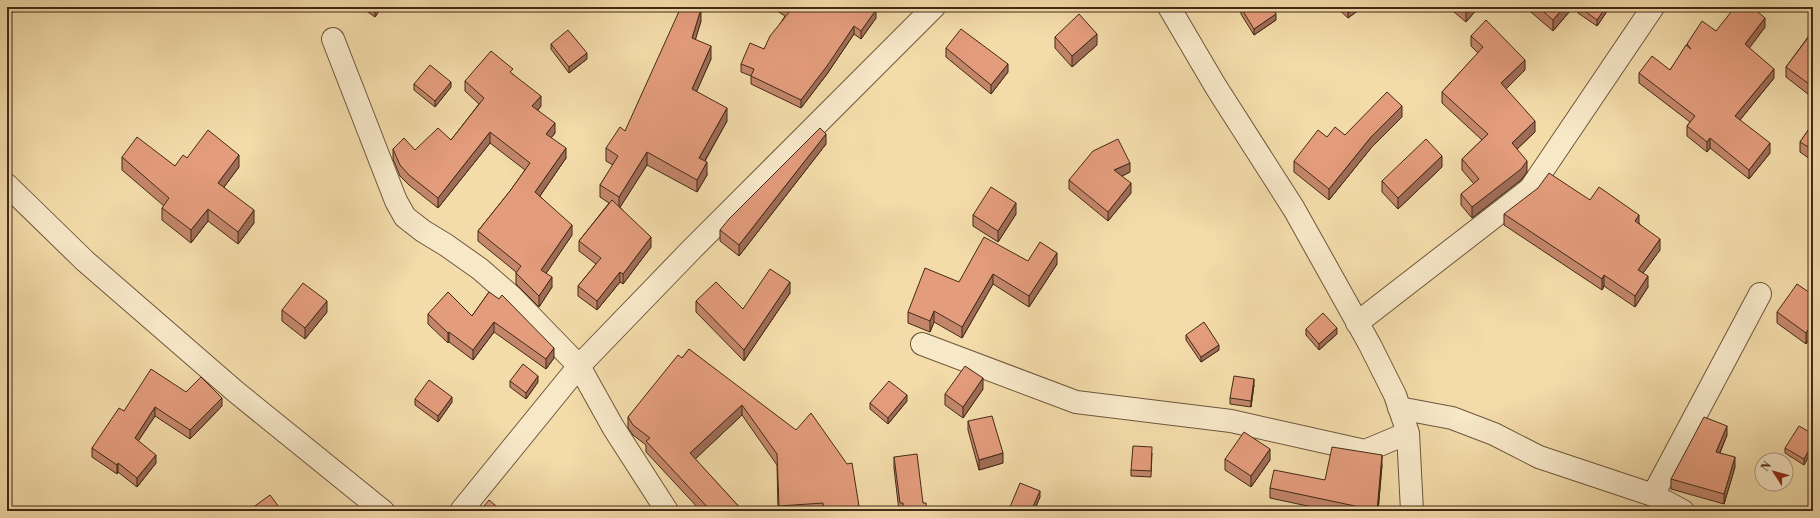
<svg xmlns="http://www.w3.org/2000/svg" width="1820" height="518" font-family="'Libre Bodoni',serif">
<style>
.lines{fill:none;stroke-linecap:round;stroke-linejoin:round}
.minor-casing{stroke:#6f563c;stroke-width:24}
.minor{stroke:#f7e8c8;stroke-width:22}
.wall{fill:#c3866b;stroke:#432a17}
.shaded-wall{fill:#9f6d57;stroke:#432a17}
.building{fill:#e39c7c;stroke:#432a17}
</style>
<rect width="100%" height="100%" fill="#f3dbaa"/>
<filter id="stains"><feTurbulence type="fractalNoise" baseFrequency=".005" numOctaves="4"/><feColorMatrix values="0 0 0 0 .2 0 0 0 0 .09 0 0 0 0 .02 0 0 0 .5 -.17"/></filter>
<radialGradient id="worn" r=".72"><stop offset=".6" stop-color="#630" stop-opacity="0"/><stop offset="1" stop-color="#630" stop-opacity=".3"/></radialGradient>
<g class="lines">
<g class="minor-casing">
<path id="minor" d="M1169 7 1216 87 1294 209 1370 345 1395 395 1408 433 1412 511
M333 39 396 201 405 217 423 231 446 245 480 269 511 296 579 366 613 427 667 511
M7 185 85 261 236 392 383 511
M1357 323 1530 189 1653 7
M922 344 1076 402 1231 421 1365 451 1408 433
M1399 408 1452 418 1494 434 1539 457 1653 495 1683 511
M1653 495 1760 294
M461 511 579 366 691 250 934 7"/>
</g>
<use href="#minor" class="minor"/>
</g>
<path class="wall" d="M7 7H14L12 13 7 12Z
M361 7H382L375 17Z
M648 7H669V9L649 11Z
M771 7H872L876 18 861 39 854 34 827 74 801 108 751 84V76L741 72V64L764 49 785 16Z
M1336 7H1363L1348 18Z
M1448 7H1479L1466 22Z
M1525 7H1570V11L1553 31Z
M1578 7H1610L1597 26 1578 13Z
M1241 8 1276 20 1254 35 1241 14Z
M701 21 695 40 711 59 696 92 727 121 705 161 707 175 697 192 647 165 620 207 651 247 623 284 620 282 597 310 578 296V286L596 264 579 251V241L609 203 600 197V185L613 165 606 161V148L625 131Z
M1813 26V98L1786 77V67L1811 33V29Z
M1765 27 1749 48 1774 78 1740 120 1770 153 1749 179 1710 148 1707 152 1687 136V126L1690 122 1639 83V73L1670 70 1687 46V44L1716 31Z
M1471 36 1525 70 1506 89 1535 132 1517 149 1527 172 1521 180 1472 218 1461 205V194L1474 184 1462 170V159L1482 140 1442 103V92L1478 53 1471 46Z
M1055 37 1097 45 1072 67 1055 48Z
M551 44 587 59 569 73 551 49Z
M946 48 1008 72 991 94 946 57Z
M513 74 541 106 538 110 555 133 551 138 566 158 540 196 572 235 546 273 552 287 539 307 516 284V272L478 241V231L510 191 525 170 490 143 438 208 409 185 400 176 393 159V149L415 150 451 140 479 104 465 91V81Z
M414 84 451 87 435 107 414 90Z
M1402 117 1371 148 1329 200 1294 172V161L1327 137 1345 135Z
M1813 123V161L1800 152V142Z
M826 144 739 256 720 241V230Z
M122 157 175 166 187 158 239 167 224 187 254 223 238 244 208 221 191 243 162 220V208L164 206 122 170Z
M1442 167 1398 209 1382 192V181Z
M1130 172 1122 176 1131 193 1108 221 1069 189V180Z
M1590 200 1639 223 1660 250 1643 273 1648 287 1635 307 1604 286 1602 290 1504 225V214Z
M1016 214 998 242 973 226V215Z
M1028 261 1057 264 1029 307 993 284 962 338 934 322 930 332 908 323V312L959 282Z
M489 292 554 358 546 369 494 332 473 360 449 342 448 343 428 324V314L472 316Z
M790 293 744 361 696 312V301L743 309Z
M1813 295 1806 344 1777 323V312Z
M282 310 327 312 305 339 282 321Z
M1306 329 1337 334 1319 350 1306 335Z
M1186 335 1219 350 1201 362 1186 340Z
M689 349 859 506V511H778L777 465 742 415 695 459 743 511H701L646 452V445L633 435 628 428V417L682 358Z
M510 381 538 382 526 399 510 387Z
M1254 385 1251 407 1230 404V398Z
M983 389 963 418 945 405V394Z
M186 392 222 406 190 439 155 416 138 441 156 463 137 487 118 472 117 474 92 457V448L124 411Z
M415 399 452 402 438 422 415 405Z
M907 401 888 424 870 409V403Z
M968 421 1003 463 979 470 968 430Z
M1813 434 1804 465 1785 453V448Z
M1727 435 1720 453 1735 467 1724 504 1671 489V479Z
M1152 453 1151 477 1131 476V470Z
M894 457 923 503 927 511H899L894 468Z
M1225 459 1270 460 1251 487 1225 470Z
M1382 465 1378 511H1331L1270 498V488L1325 480Z
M1040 497 1034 511H1010V507Z"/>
<path class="shaded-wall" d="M12 7H14L12 13Z
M378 7H382L375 17V11Z
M1356 7H1363L1348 18V13Z
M1470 7H1479L1466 22V12Z
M1564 7H1570V11L1553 31V20Z
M1606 7H1610L1597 26V20Z
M701 9V21L692 51V38Z
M876 10V18L861 39V31Z
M1276 14V20L1254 35V29Z
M1765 18V27L1745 54V44Z
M854 26V34L827 74 801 108V100Z
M1097 34V45L1072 67V56Z
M711 46V59L692 102V89Z
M587 53V59L569 73V67Z
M1525 60V70L1501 94V83Z
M1008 64V72L991 94V85Z
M1774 69V78L1735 126V116Z
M451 82V87L435 107V101Z
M541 96V106L532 117V106Z
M1402 106V117L1371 148 1329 200V189L1371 137Z
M727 108V121L699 171V158Z
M1535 121V132L1512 154V143Z
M555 123V133L546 144V134Z
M490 132V143L438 208V198Z
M826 134V144L739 256V245Z
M1710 138V148L1707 152V142Z
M1770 143V153L1749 179V170Z
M566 148V158L535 203V192Z
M647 152V165L619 209V197Z
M239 155V167L218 195V183Z
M1442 156V167L1398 209V198Z
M1527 161V172L1521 180 1472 218V207Z
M707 162V175L697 192V180Z
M1130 163V172L1114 180V170Z
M1131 183V193L1108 221V212Z
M1016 203V214L998 242V231Z
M208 209V221L191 243V230Z
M254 210V223L238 244V232Z
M1639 215V226L1635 221Z
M572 225V235L541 281V270Z
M651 237V247L623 284V274Z
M1660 239V250L1638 280V270Z
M1057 253V264L1029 307V296Z
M620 272V282L597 310V301Z
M993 274V284L962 338V327Z
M1604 275V286L1602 290V279Z
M1648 276V287L1635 307V296Z
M552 277V287L539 307V296Z
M790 282V293L744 361V350Z
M327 301V312L305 339V328Z
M934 311V322L930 332V321Z
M494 322V332L473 360V350Z
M1813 323V334L1806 344V333Z
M1337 328V334L1319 350V344Z
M449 332V342L448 343V333Z
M1219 345V350L1201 362V357Z
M554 348V358L546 369V359Z
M538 376V382L526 399V393Z
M983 378V389L963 418V407Z
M1254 379V385L1251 407V401Z
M907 395V401L888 424V418Z
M452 397V402L438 422V416Z
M222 398V406L190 439V430Z
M742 405V415L690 464V453Z
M155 407V416L135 446V438Z
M1727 426V435L1716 462V452Z
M1813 443V449L1804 465V459Z
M1270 449V460L1251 487V476Z
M1003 453V463L979 470V460Z
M156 455V463L137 487V478Z
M1382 455V465L1378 511H1377Z
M1735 457V467L1724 504V494Z
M118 463V472L117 474V465Z
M1040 491V497L1034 511H1031Z"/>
<path class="building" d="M369 7H378L375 11Z
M681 7H697L701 9 692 38 711 46 692 89 727 108 699 158 707 162 697 180 647 152 619 197 600 185 618 156 606 148 620 127 625 131Z
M784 7H872L876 10 861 31 854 26 827 66 801 100 751 76 754 69 741 64 750 43 764 49 770 36 790 11Z
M1243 7H1272L1276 14 1254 29 1241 8Z
M1342 7H1356L1348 13Z
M1460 7H1470L1466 12Z
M1538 7H1564L1553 20Z
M1579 7H1606L1597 20Z
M1735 7H1752L1765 18 1745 44 1774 69 1735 116 1770 143 1749 170 1710 138 1707 142 1687 126 1695 116 1639 73 1652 56 1670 70 1686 45 1691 49 1687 44 1702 21 1716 31Z
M1079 14 1097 34 1072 56 1055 37Z
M1486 20 1525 60 1501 83 1535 121 1512 143 1527 161 1521 169 1472 207 1461 194 1479 179 1462 159 1488 134 1442 92 1483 47 1471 36Z
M961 29 1008 64 991 85 946 48Z
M568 30 587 53 569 67 551 44Z
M1813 31V87L1786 67Z
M491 51 513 69 510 72 541 96 532 106 555 123 546 134 566 148 535 192 572 225 541 270 552 277 539 296 516 273 521 266 478 231 510 191 530 163 490 132 438 198 409 175 400 165 393 149 404 138 415 150 438 128 451 140 484 98 465 81Z
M430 65 451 82 435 101 414 84Z
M1387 92 1402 106 1371 137 1329 189 1294 161 1318 130 1327 137 1335 127 1345 135Z
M1813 123V150L1800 142Z
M820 128 826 134 739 245 720 230 729 219Z
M208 130 239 155 218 183 254 210 238 232 208 209 191 230 162 208 169 198 122 157 137 137 175 166 183 155 187 158Z
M1118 139 1130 163 1114 170 1131 183 1108 212 1069 180 1093 151Z
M1426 139 1442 156 1398 198 1382 181Z
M1549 173 1590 200 1599 187 1639 215 1635 221 1660 239 1638 270 1648 276 1635 296 1604 275 1602 279 1504 214 1538 188Z
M991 187 1016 203 998 231 973 215Z
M612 200 651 237 623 274 620 272 597 301 578 286 601 258 579 241Z
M984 237 1028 261 1040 242 1057 253 1029 296 993 274 962 327 934 311 930 321 908 312 925 268 959 282Z
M770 269 790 282 744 350 696 301 716 282 743 309Z
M303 283 327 301 305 328 282 310Z
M1797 284 1813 295V323L1806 333 1777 312Z
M448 292 472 316 489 292 499 299 502 295 554 348 546 359 494 322 473 350 449 332 448 333 428 314Z
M1323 313 1337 328 1319 344 1306 329Z
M1204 322 1219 345 1201 357 1186 335Z
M689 349 796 430 811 413 847 464 852 463 859 506 824 511 823 503 779 506 777 454 742 405 690 453 743 511H711L646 441 650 438 633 425 628 417 678 355 682 358Z
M523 364 538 376 526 393 510 381Z
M965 366 983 378 963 407 945 394Z
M151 369 186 392 201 377 222 398 190 430 155 407 135 438 156 455 137 478 118 463 117 465 92 448 119 408 124 411Z
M1234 376 1254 379 1251 401 1230 398Z
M429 380 452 397 438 416 415 399Z
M889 381 907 395 888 418 870 403Z
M992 416 1003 453 979 460 968 421Z
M1704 417 1727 426 1716 452 1735 457 1724 494 1671 479Z
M1799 426 1813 434V443L1804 459 1785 448Z
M1244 432 1270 449 1251 476 1225 459Z
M1133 446 1152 447 1151 471 1131 470Z
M1332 447 1382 455 1377 511 1354 510 1355 506 1270 488 1274 470 1325 480Z
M917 454 923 503H926L927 511H903V503H900L894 457Z
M1020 483 1040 491 1031 511H1022L1010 507Z
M270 495 282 511H248Z
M489 500 502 511H480Z"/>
<rect width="1820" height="518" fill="none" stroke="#f3dbaa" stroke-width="24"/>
<rect x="8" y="8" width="1804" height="502" fill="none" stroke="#432a17" stroke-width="2"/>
<rect x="12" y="12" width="1796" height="494" fill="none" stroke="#432a17"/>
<g transform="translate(1774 472) rotate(306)"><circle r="19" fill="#f7e8c8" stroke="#af9c81"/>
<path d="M0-3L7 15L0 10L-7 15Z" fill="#8f2418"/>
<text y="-6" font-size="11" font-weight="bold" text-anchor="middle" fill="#432a17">N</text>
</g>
<rect width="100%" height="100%" filter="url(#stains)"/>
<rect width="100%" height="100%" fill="url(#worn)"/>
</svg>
